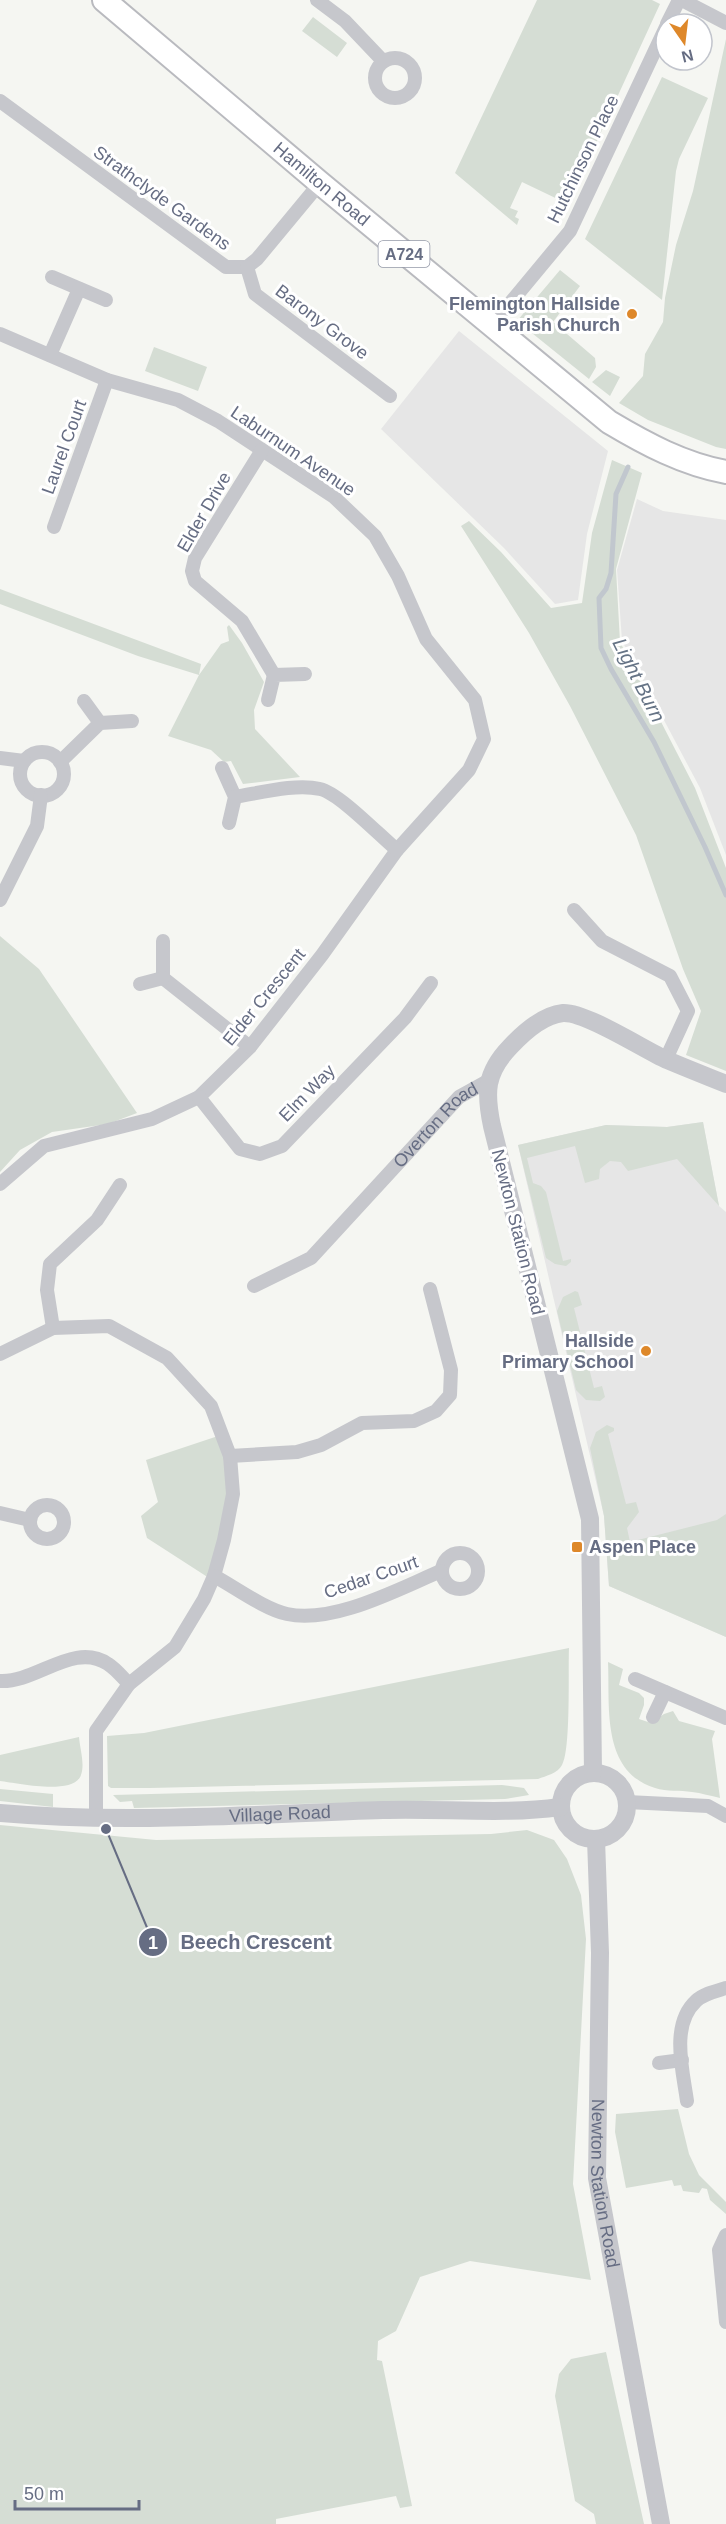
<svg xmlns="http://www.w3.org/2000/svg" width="726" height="2524" font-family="Helvetica,sans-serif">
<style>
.built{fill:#e6e6e6}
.green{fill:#d5ddd4}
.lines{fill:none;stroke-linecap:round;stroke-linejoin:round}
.stream{stroke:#c1c7ce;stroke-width:5}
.primary-casing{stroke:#b9babf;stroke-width:26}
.minor{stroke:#c6c7cc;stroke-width:14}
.tertiary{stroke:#c6c7cc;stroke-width:18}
.primary{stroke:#fff;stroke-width:22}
.poi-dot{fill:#de882a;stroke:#fff;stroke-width:2}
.labels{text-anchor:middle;stroke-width:6;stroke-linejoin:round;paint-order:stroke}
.shield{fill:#fff;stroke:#9499a8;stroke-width:1.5}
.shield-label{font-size:16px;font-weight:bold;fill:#666d83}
.street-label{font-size:18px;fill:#666d83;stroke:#fff}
.poi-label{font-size:18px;font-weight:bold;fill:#666d83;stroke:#fff;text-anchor:end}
.water-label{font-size:20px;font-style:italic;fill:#667486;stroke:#fff}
.leader{fill:none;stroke:#666d83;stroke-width:2}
.callout-dot{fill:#666d83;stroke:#fff;stroke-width:2}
.mark-label{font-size:18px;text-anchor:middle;font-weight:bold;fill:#fff}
.callout-label{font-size:20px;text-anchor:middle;font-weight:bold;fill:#666d83;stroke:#fff;stroke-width:6;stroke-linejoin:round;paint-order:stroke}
</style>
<rect width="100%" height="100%" fill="#f5f6f2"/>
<path class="built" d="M459 331 608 451 587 534 578 600 555 604 504 548 381 429Z
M637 499 663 511 726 520V855L700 788 622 641 617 570Z
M703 1122 719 1206 726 1212V1637L609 1586 604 1516 518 1145 606 1125 667 1127Z"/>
<path class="green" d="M537 0H652L660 4 568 204 522 182 510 208 518 211 515 217 519 219 517 225 455 173Z
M313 17 347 43 337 57 302 31Z
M726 39V449L716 447 648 420 619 403 643 376 645 354 663 322 665 298 676 245 693 191Z
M662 77 708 98 679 159 676 171 662 300 585 239Z
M560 270 580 286 553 322 595 358 596 367 589 379 517 321Z
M154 347 207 367 198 391 145 371Z
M606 370 620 377 610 396 592 382Z
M612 460 642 473 616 569 620 642 695 788 726 868V1071L686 1055 701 1011 683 969 636 835 570 706 529 633 461 526 469 521 501 552 551 608 582 603 592 533Z
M0 589 201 664 199 675 221 644 229 641 227 627 229 625 242 643 264 682 254 710 255 729 300 777 243 784 231 761 224 762 211 750 168 736 199 675 138 656 0 604Z
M0 936 39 969 137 1113 108 1124 52 1132 20 1150 0 1172Z
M703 1122 719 1206 677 1159 628 1171 621 1162 610 1161 600 1169 599 1179 585 1183 575 1146 527 1158 533 1183 541 1186 546 1192 563 1261 571 1259V1262L566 1266 555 1264 546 1258 518 1145 606 1125 667 1127Z
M575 1291 578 1292 582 1305 574 1308 594 1388 602 1386 605 1397 600 1401 586 1400 576 1390 557 1311 563 1297Z
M607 1425 614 1428V1431L608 1434 626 1504 636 1502 639 1512 627 1528 630 1542 717 1520 726 1514V1637L609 1586 604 1516 590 1448 596 1432Z
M218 1436 225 1459 230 1495 209 1578 147 1538 141 1516 158 1502 146 1460Z
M569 1648C568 1671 571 1749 562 1765 558 1773 546 1776 538 1779L150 1788H111L108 1786 107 1736 144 1733Z
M608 1662 623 1669 619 1685 639 1693 644 1698V1705L639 1719 651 1723 664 1714 673 1711 679 1721 715 1731 712 1739 720 1798C711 1796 701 1793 692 1792 680 1790 667 1792 655 1788 601 1771 610 1707 608 1662Z
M79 1737C80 1749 85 1764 81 1775 74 1796 17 1783 0 1781V1755Z
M502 1785 524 1788 529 1795 505 1799 134 1808 132 1801 120 1802 113 1795Z
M0 1789 53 1794V1807L0 1801Z
M0 1825 156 1840 491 1834 527 1830 554 1840 567 1859 581 1895 586 1939 573 2184 591 2280 470 2261 420 2277 396 2331 378 2341 377 2360 382 2361 412 2506 400 2508 396 2496 276 2519V2524H0Z
M678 2109 689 2154 699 2175 726 2202V2214L710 2200 707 2189 702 2188 699 2193 683 2191 681 2185 674 2186 672 2180 626 2188 615 2132 616 2114Z
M606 2352 644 2524H596L594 2514 575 2501 555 2396 559 2374 571 2359Z"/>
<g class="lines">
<path class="stream" d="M628 467 616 494 611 573 606 589 599 598 601 648 611 669 654 742 705 847 726 895"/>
<g class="primary-casing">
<g id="primary">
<path id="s4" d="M104 0 320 183 609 422C646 444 683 464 726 472"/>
</g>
</g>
<g class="minor">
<path d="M317 0 345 21 383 61"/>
<path d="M682 0 726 23"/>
<path d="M667 24 679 0"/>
<circle cx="395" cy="78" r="20"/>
<path d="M0 101 226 267H247L257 259 320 183"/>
<path d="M247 267 255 294 390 396"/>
<path d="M52 277 106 300"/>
<path d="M492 325 570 231 666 27"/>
<path d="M0 334 107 380 178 400 218 421 334 497 375 536 398 576 426 639 475 700 484 739 469 770 397 850 322 955 250 1047 199 1097 152 1119 44 1146 0 1184"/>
<path d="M50 355 79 289"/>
<path d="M262 450 195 558 192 571 195 581 242 621 274 675"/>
<path d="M54 527 107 380"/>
<path d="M268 700 274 675 305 674"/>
<path d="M84 701 100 723"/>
<circle cx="42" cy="774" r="22"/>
<path d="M0 758 24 761"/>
<path d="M60 762 100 723 132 721"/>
<path d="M222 768 235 797 229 823"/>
<path d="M235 797C260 793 296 783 320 789 339 793 380 836 397 850"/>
<path d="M0 900 37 826 41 795"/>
<path d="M574 910 602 941 670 976 688 1011 666 1059"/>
<path d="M163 941V978L250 1047"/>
<path d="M140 984 163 978"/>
<path d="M199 1097 240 1149 260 1154 282 1146 405 1018 431 983"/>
<path id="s1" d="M254 1286 311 1258 459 1097 488 1081"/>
<path d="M53 1328 47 1290 50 1264 97 1220 120 1185"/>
<path d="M0 1354 53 1328 109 1326 167 1358 211 1406 230 1456 233 1494 224 1540 214 1576 204 1599 175 1647 129 1684 96 1731V1818"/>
<path d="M230 1456 297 1452 321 1445 362 1423 414 1421 436 1411 450 1395 451 1370 430 1289"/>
<circle cx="47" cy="1522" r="17"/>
<path d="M0 1513 30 1520"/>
<circle cx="460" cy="1571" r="18"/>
<path d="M214 1576C235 1587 264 1609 287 1614 334 1624 398 1589 441 1571"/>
<path d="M635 1679 726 1718"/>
<path d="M0 1681C36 1683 74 1641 108 1664 116 1669 122 1677 129 1684"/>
<path d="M653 1717 665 1692"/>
<path d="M627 1802 708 1806 726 1816"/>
<path d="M659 2063 682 2060"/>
<path d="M687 2101C683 2071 670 2025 696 2001 703 1994 716 1991 726 1988"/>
<path d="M726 2235 719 2250 726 2322"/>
</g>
<g class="tertiary">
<circle cx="594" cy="1806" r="33"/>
<path d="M593 1773 590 1519 492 1126C485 1093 485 1073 510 1047 523 1033 543 1015 563 1013 586 1012 643 1049 667 1060 686 1068 706 1076 726 1084"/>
<path id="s2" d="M0 1813C127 1824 256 1814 383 1810 442 1808 502 1815 560 1807"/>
<path id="s3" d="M596 1839 600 1953 597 2178 661 2524"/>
</g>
<use href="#primary" class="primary"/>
</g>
<g class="poi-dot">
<circle cx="632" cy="314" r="6"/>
<circle cx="646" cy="1351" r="6"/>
<rect x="571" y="1541" width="12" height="12" rx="3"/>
</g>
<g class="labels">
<rect class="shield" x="378.5" y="241" width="51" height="26" rx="4.5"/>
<g class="shield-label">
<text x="404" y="260">A724</text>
</g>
<g class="street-label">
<text transform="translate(583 159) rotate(-64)" y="6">Hutchinson Place</text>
<text dy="6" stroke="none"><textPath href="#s4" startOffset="285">Hamilton Road</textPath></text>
<text transform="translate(162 198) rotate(36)" y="6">Strathclyde Gardens</text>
<text transform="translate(322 322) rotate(37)" y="6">Barony Grove</text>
<text transform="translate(64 447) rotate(-70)" y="6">Laurel Court</text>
<text transform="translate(293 451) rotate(34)" y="6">Laburnum Avenue</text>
<text transform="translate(204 512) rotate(-60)" y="6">Elder Drive</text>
<text transform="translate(264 997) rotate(-51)" y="6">Elder Crescent</text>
<text transform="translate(307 1093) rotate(-46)" y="6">Elm Way</text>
<text dy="6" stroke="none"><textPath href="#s1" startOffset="246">Overton Road</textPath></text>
<text transform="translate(518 1232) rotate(76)" y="6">Newton Station Road</text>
<text transform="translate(371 1577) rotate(-19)" y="6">Cedar Court</text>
<text dy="6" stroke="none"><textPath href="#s2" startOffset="280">Village Road</textPath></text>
<text dy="6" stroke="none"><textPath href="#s3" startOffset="345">Newton Station Road</textPath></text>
</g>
<g class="poi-label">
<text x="620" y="310">Flemington Hallside<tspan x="620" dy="21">Parish Church</tspan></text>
<text x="634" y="1347">Hallside<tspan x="634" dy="21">Primary School</tspan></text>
<text x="589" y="1553" text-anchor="start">Aspen Place</text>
</g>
<g class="water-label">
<text transform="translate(639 680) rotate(63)" y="7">Light Burn</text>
</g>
</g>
<path class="leader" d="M106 1829L153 1942"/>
<g class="callout-dot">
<circle cx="106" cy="1829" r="6"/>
<circle cx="153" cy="1942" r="15"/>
</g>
<g class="mark-label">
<text x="153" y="1949">1</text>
</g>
<g class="callout-label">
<text x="256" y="1949">Beech Crescent</text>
</g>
<g transform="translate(684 42) rotate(166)"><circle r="28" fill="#ffffff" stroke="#c2c5cd" stroke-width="1.5"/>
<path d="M0-4.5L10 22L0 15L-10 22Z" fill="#de882a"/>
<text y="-9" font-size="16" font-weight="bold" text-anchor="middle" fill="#666d83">N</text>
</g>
<path d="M15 2500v9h124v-9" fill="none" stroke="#666d83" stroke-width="3"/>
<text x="24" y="2500" font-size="18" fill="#666d83" stroke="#ffffff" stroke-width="4.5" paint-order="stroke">50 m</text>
</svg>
